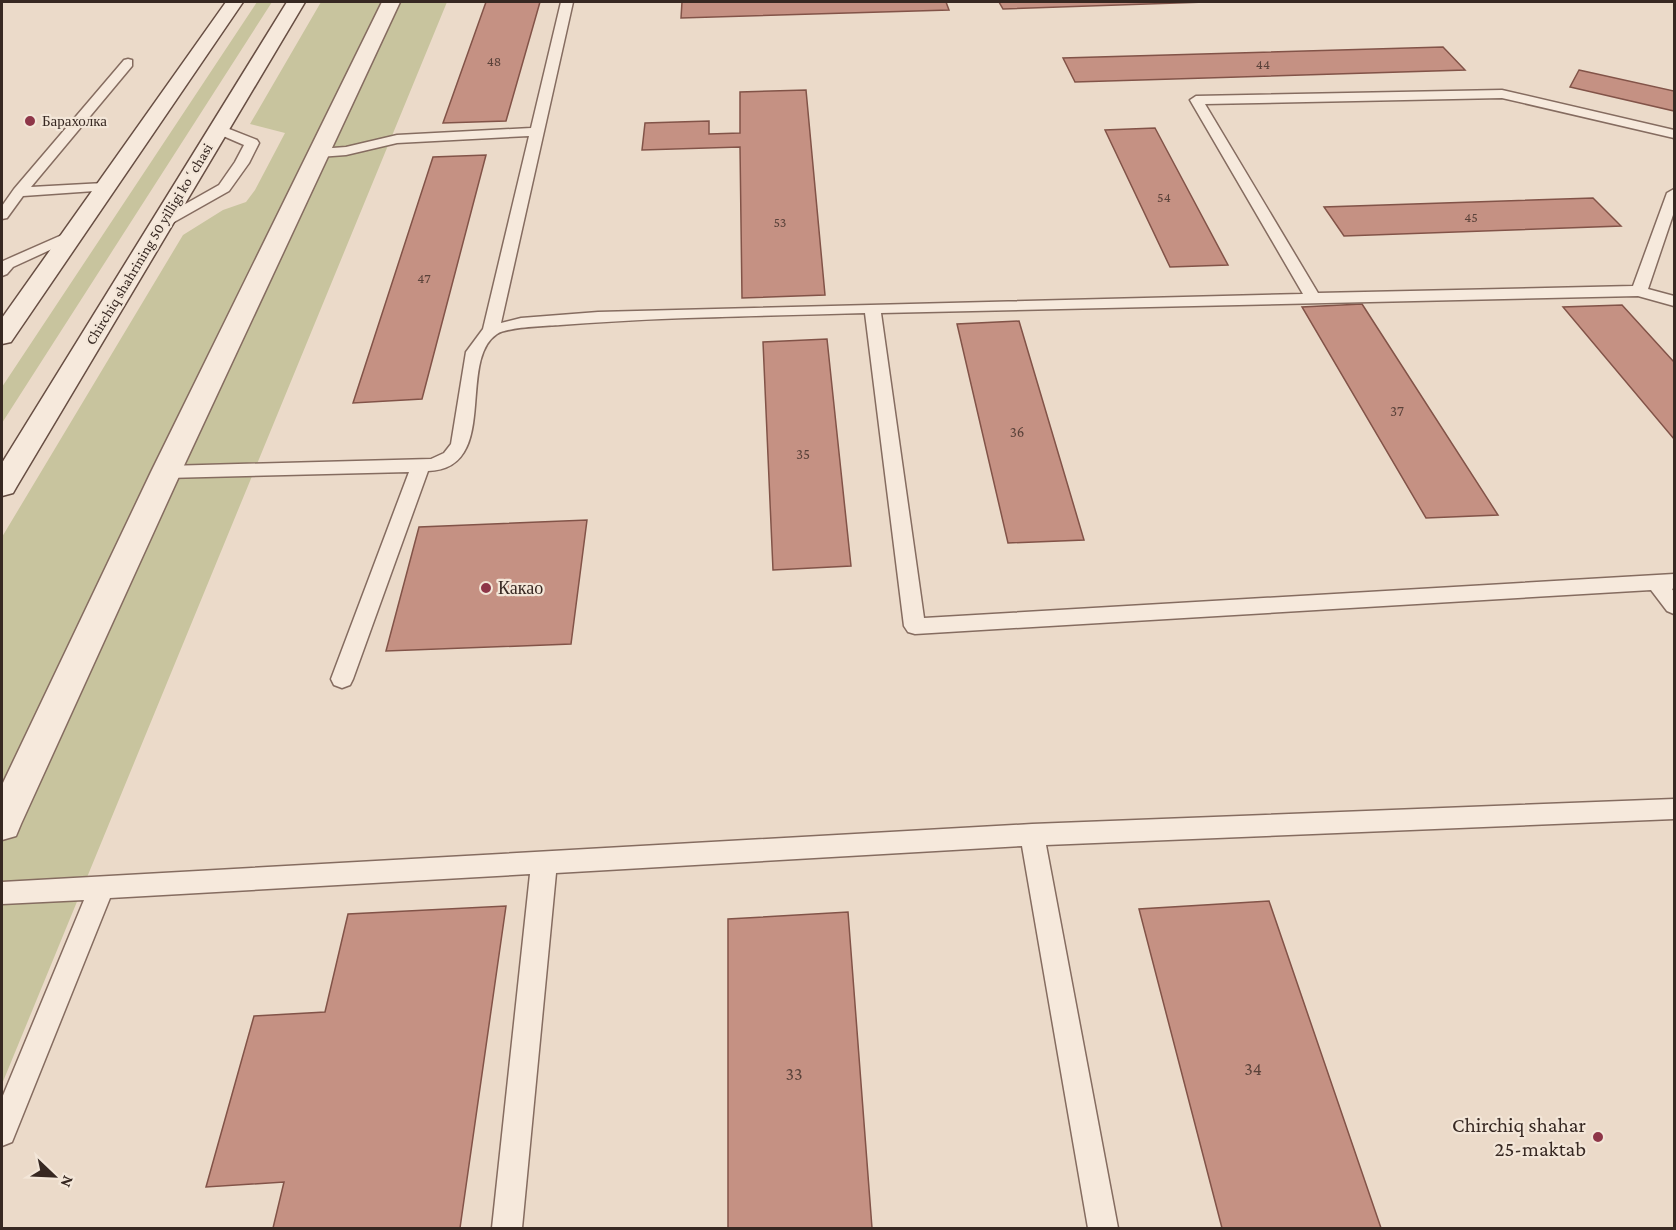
<svg xmlns="http://www.w3.org/2000/svg" width="1676" height="1230" font-family="'Crimson Pro',serif">
<style>
.green{fill:#c8c49e}
.building{fill:#c59183;stroke:#825348;stroke-width:1.5}
.lines{fill:none;stroke-linecap:round;stroke-linejoin:round}
.lane-casing{stroke:#856c60;stroke-width:3}
.street-casing{stroke:#856c60;stroke-width:3}
.secondary-casing{stroke:#674e43;stroke-width:3}
.lane{fill:#f6e9dc;fill-rule:evenodd}
.street{fill:#f6e9dc;fill-rule:evenodd}
.secondary{fill:#f6e9dc;fill-rule:evenodd}
.poi-dot{fill:#8e3648;stroke:#f3e6d8;stroke-width:2}
.labels{text-anchor:middle;stroke-width:4.5;stroke-linejoin:round;paint-order:stroke}
.far-number-label{font-size:14px;fill:#5a423a}
.far-poi-label{font-size:15px;fill:#372822;stroke:#f3e6d8;text-anchor:start}
.far-street-label{font-size:15px;fill:#372822;stroke:#f3e6d8}
.number-label{font-size:15px;fill:#5a423a}
.poi-label{font-size:18px;fill:#372822;stroke:#f3e6d8;text-anchor:start}
.near-number-label{font-size:18px;fill:#5a423a}
.near-poi-label{font-size:21px;fill:#372822;stroke:#f3e6d8;text-anchor:end}
</style>
<rect width="100%" height="100%" fill="#ebdac9"/>
<path class="green" d="M257 2H272L2 423V387Z
M321 2H447L2 1084V537L183 235 223 210 246 202 255 190 285 133 250 124Z"/>
<path class="building" d="M486 2H540L506 121 443 123Z
M682 2H946L949 10 681 18Z
M999 2H1206L1003 9Z
M1443 47 1465 70 1075 82 1063 58Z
M1579 70 1674 91V111L1570 87Z
M806 90 825 295 742 298 740 147 642 150 645 123 709 121V134L740 133V92Z
M1155 128 1228 265 1170 267 1105 130Z
M486 155 422 399 353 403 433 157Z
M1593 198 1621 226 1344 236 1324 207Z
M1362 304 1498 515 1426 518 1302 307Z
M1622 305 1674 362V439L1563 307Z
M1019 321 1084 540 1008 543 957 324Z
M827 339 851 566 773 570 763 342Z
M587 520 571 644 386 651 419 527Z
M1269 901 1381 1228H1222L1139 909Z
M506 906 460 1228H273L284 1182 206 1187 254 1016 325 1012 348 914Z
M848 912 872 1228H728V919Z"/>
<g class="lines">
<g class="lane-casing">
<path id="lane" d="M561 2H573L501 323 521 318 598 312 1303 294 1190 100 1196 96 1502 90 1674 130V138L1502 98 1205 104 1318 293 1633 286 1667 193 1674 189V212L1648 289 1674 296V306L1638 296 881 313 924 618 1674 574V588L1672 589 1674 592V614L1667 611 1651 590 915 634 908 632 904 626 865 313C763 316 661 317 560 325 546 326 507 327 497 334 456 361 501 469 428 471L353 679 350 685 342 688 334 685 331 679 409 472 166 478 159 476 157 472 159 468 166 466 431 459 444 453 451 444 466 352 483 329 529 136 397 143 346 155 319 157 312 153 319 149 346 147 397 135 531 128Z
M128 59 132 60V66L31 187 104 183 111 187 109 190 23 196 7 218 2 219V206L14 189 124 60Z
M219 125 257 140 259 143 249 163 229 191 167 226H157L155 223 157 220 219 185 235 162 244 145 214 132 212 129 214 126Z
M71 231 76 232 78 235 76 238 13 267 7 274 2 276 3 261Z
M1674 799V819L1046 845 1118 1228H1088L1022 846 556 873 522 1228H492L530 874 110 898 12 1142 2 1146V1098L84 900 2 904V882L1032 824Z"/>
</g>
<g class="street-casing">
<path id="street" d="M382 2H400L181 472 21 824 16 836 2 840V785L151 472Z"/>
</g>
<g class="secondary-casing">
<path id="secondary" d="M226 2H243L11 342 2 344V318Z
M287 2H305L17 486 13 493 2 496V463Z"/>
</g>
<use href="#lane" class="lane"/>
<use href="#street" class="street"/>
<use href="#secondary" class="secondary"/>
</g>
<g class="poi-dot">
<circle cx="30" cy="121" r="6"/>
<circle cx="486" cy="588" r="6"/>
<circle cx="1598" cy="1137" r="6"/>
</g>
<g class="labels">
<g class="far-number-label">
<text x="494" y="66">48</text>
<text x="1263" y="69">44</text>
<text x="1164" y="202">54</text>
<text x="1471" y="222">45</text>
<text x="780" y="227">53</text>
<text x="424" y="283">47</text>
</g>
<g class="far-poi-label">
<text x="42" y="126">Барахолка</text>
</g>
<g class="far-street-label">
<text transform="translate(149 244) rotate(-59)" y="5">Chirchiq shahrining 50 yilligi koʻchasi</text>
</g>
<g class="number-label">
<text x="1397" y="416">37</text>
<text x="1017" y="437">36</text>
<text x="803" y="459">35</text>
</g>
<g class="poi-label">
<text x="498" y="594">Какао</text>
</g>
<g class="near-number-label">
<text x="1253" y="1075">34</text>
<text x="794" y="1080">33</text>
</g>
<g class="near-poi-label">
<text x="1586" y="1132">Chirchiq shahar<tspan x="1586" dy="24">25-maktab</tspan></text>
</g>
</g>
<rect width="1676" height="1230" fill="none" stroke="#372822" stroke-width="6"/>
<g transform="translate(54 1176) rotate(113)" stroke="#f3e6d8" stroke-width="4.5" paint-order="stroke">
<path d="M0-4.5L10 22L0 15L-10 22Z" fill="#372822"/>
<text y="-9" font-size="16" font-weight="bold" text-anchor="middle" fill="#372822">N</text>
</g>
</svg>
